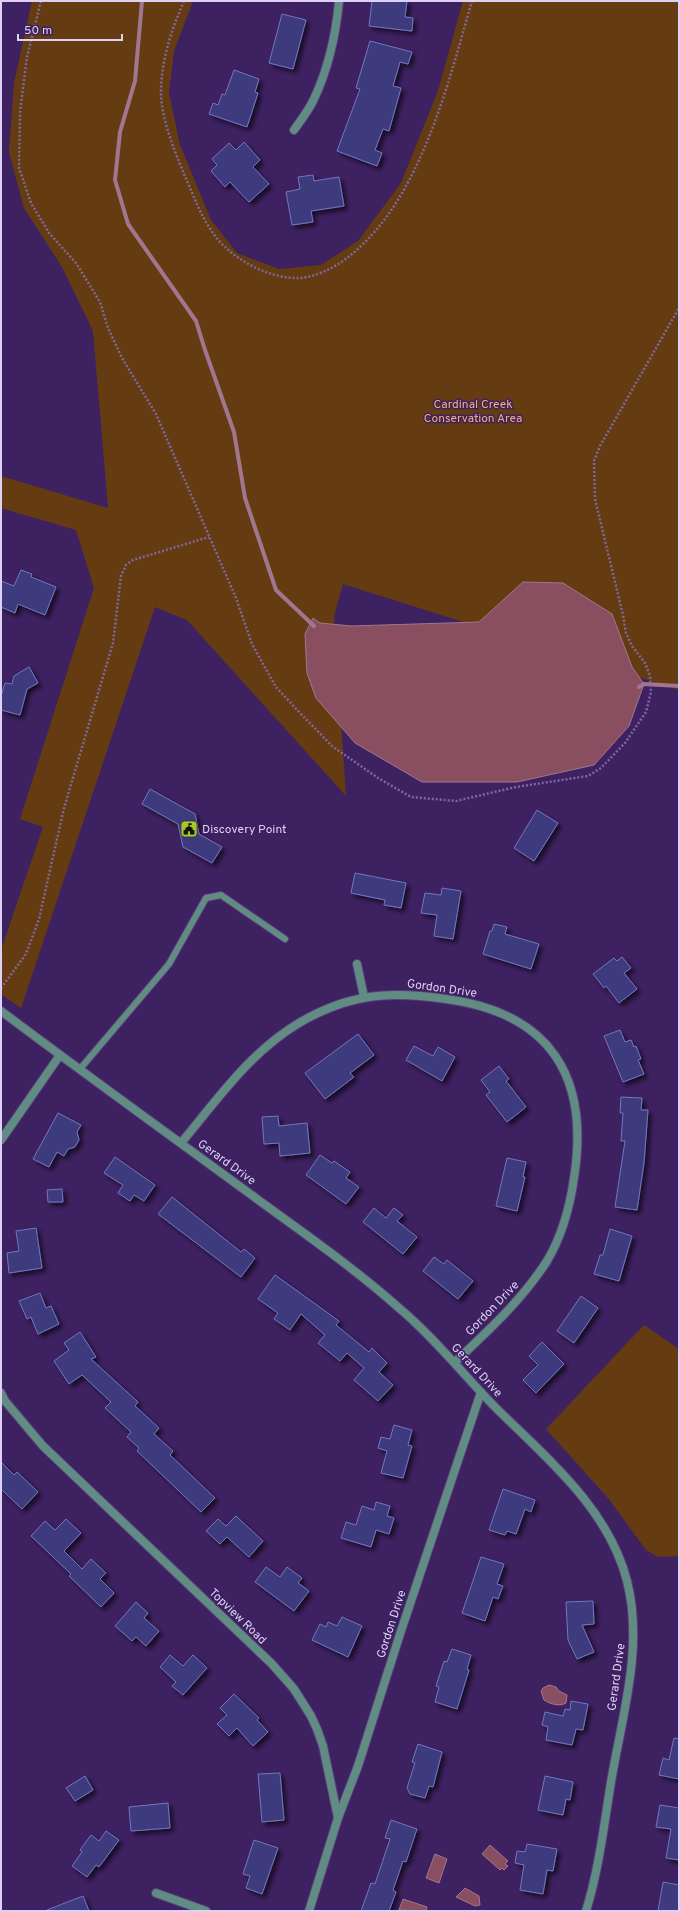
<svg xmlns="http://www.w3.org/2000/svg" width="680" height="1912" font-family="Overpass,sans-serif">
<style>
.green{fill:#653c12}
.water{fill:#894f61;stroke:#a2768e}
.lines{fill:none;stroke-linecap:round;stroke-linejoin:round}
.stream{stroke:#a2768e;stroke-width:4}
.building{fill:#3c3a7d;stroke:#7476bf;filter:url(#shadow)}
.service-casing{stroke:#583d79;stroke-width:8}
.minor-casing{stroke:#583d79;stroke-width:10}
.path{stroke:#7f689d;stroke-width:2.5;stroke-dasharray:2 2;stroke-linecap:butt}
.service{stroke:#618c84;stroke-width:6}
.minor{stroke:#618c84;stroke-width:8}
.labels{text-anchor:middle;stroke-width:3;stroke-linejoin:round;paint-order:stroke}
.park-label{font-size:12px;fill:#f6b075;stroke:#3e2161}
.poi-label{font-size:12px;fill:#ded1f7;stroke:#3e2161;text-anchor:start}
.street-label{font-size:12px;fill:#ded1f7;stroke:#3e2161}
</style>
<defs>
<filter id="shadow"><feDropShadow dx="3.5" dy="3.5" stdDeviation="2" flood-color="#0009"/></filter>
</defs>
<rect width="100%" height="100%" fill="#3e2161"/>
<path class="green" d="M32 1H193L174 51 169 93 180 145 211 220 237 253 279 269 321 265 358 241 401 183 438 91 463 1H679V690L343 584 334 616 346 796 187 620 155 607 21 1008 1 994V950L43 827 20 819 94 588 76 530 1 508V476L108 508 93 331 62 267 24 208 9 152 14 83Z
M644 1325 679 1349V1556L658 1557 646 1550 608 1498 546 1429Z"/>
<path class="water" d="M523 582 563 583 612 614 632 667 644 684 629 726 594 765 517 782H422L355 743 316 698 307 673 305 634 313 618 320 623 351 626 479 622Z
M549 1685 556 1687 559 1691 567 1695 566 1703C560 1707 550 1704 544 1700L541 1691 543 1688Z
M490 1845 508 1861 505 1864 508 1866 504 1870 502 1868 500 1870 482 1854Z
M435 1854 447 1859 439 1883 426 1878Z
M465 1888 479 1896 480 1905 475 1906 456 1897Z
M403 1899 427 1907 426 1911 399 1910Z"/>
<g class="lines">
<path class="stream" d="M142 1 135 81 120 132 115 180 128 224 196 321 205 350 234 432 245 498 276 590 314 626
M639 687 644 684 679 686"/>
</g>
<path class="building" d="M372 1H407L405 17 413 18 412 31 369 26Z
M282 14 306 20 293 69 269 63Z
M370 41 412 52 408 64 400 62 393 86 401 88 389 131 383 129 375 150 382 153 377 166 337 151 360 89 356 88Z
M234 70 259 79 255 92 258 93 247 127 209 114 213 103 218 105 222 94 225 95Z
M244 142 260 160 253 167 269 184 249 202 230 182 225 187 211 171 217 165 212 159 229 143 236 150Z
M313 175 314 181 339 177 344 206 311 211 313 222 292 225 286 192 300 189 298 177Z
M21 570 32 574 31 577 56 587 45 615 18 604 15 613 1 607V581L14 586Z
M29 667 38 683 27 689 20 715 1 710V696L5 683 12 684 14 676Z
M150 789 195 814 199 834 222 847 212 863 183 847 178 824 142 804Z
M537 810 558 823 534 861 514 848Z
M355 873 406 883 401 908 384 905 385 900 351 893Z
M442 888 461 891 453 939 434 936 437 915 421 913 425 893 441 895Z
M494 924 507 927 505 934 539 944 531 969 483 954 490 931H492Z
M622 957 631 968 624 973 637 989 619 1003 606 986 604 988 593 974 614 958 617 961Z
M620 1030 625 1042 631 1040 634 1047 636 1046 641 1059 638 1060 644 1074 623 1082 604 1036Z
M358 1034 374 1055 350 1073 354 1077 325 1099 305 1073Z
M414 1046 433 1056 438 1047 455 1057 442 1081 406 1060Z
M499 1066 509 1079 506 1081 526 1107 507 1122 486 1095 490 1092 481 1080Z
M621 1097 642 1098 641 1110H648L644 1163 637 1210 615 1207 625 1141H621L623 1113H620Z
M58 1113 81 1125 77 1132 79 1140 75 1147 68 1149 64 1156 57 1152 49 1167 33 1159Z
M278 1116 279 1126 307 1123 310 1153 280 1156 279 1143 264 1144 262 1117Z
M320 1155 332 1163 334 1161 350 1172 346 1178 359 1187 346 1204 306 1175Z
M115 1157 155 1185 144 1201 134 1195 130 1201 118 1193 123 1185 104 1173Z
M507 1158 526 1162 523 1177H525L517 1211 496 1206Z
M62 1189 63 1202H48L47 1190Z
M172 1197 241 1252 244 1249 255 1258 241 1277 158 1214Z
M374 1208 386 1218 394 1208 403 1215 397 1221 417 1237 403 1254 363 1222Z
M36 1228 42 1268 9 1273 7 1253 19 1251 16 1231Z
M610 1229 632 1236 619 1281 594 1274 600 1255H603Z
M434 1257 444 1264 447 1260 473 1281 458 1299 423 1271Z
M275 1275 339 1321 336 1325 369 1352 372 1348 387 1363 379 1372 393 1385 378 1401 354 1380 364 1368 347 1353 340 1361 318 1343 325 1335 301 1314 290 1330 274 1319 278 1313 258 1299Z
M40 1293 46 1308 51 1306 59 1324 38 1334 31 1317 27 1319 19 1301Z
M581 1296 598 1308 574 1343 557 1331Z
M80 1332 96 1357 91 1359 138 1402 135 1406 159 1428 154 1434 173 1451 170 1455 215 1498 201 1512 137 1451 139 1448 127 1437 131 1432 105 1408 111 1402 82 1375 69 1384 54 1361 69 1350 64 1343Z
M542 1342 564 1364 536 1393 523 1380 538 1365 529 1356Z
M394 1425 412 1430 408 1445 412 1446 403 1478 381 1473 387 1451 378 1448 381 1437 390 1439Z
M1 1462 14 1475 17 1472 38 1492 22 1509 1 1489Z
M503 1489 535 1500 531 1512 525 1509 516 1534 507 1531 505 1535 489 1530Z
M376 1502 390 1506 387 1516 394 1518 389 1534 376 1530 371 1547 341 1538 346 1522 356 1525 362 1506 374 1510Z
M236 1516 263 1541 249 1557 227 1537 220 1544 206 1531 218 1519 226 1526Z
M66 1519 81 1533 64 1551 82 1569 91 1559 106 1573 100 1579 114 1593 101 1607 69 1576 71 1574 31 1536 45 1521 55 1530Z
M481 1557 504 1564 497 1584 503 1586 498 1599 493 1597 485 1621 462 1613Z
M266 1567 280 1577 287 1567 302 1578 298 1583 309 1591 294 1611 255 1582Z
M593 1601 594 1624 582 1625 594 1652 577 1659 568 1640 566 1602Z
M136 1602 148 1613 144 1618 159 1631 146 1646 136 1637 132 1641 115 1626Z
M342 1617 362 1626 348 1657 312 1640 320 1624 326 1627 328 1622 337 1626Z
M452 1649 471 1655 467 1669 469 1670 457 1709 435 1702 439 1687 436 1686 444 1661 447 1662Z
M170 1655 183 1666 193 1655 207 1668 183 1695 172 1686 176 1682 160 1667Z
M234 1694 259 1718 257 1720 268 1732 253 1746 237 1728 229 1736 217 1724 227 1715 220 1708Z
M571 1701 588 1704 583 1730 576 1729 572 1745 546 1740 548 1727 542 1725 545 1712 563 1716 565 1709 570 1710Z
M674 1738 679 1739V1779L659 1775 663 1758 669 1760Z
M418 1744 442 1752 433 1787 429 1786 425 1798 410 1794 407 1788 415 1763 412 1762Z
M280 1773 284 1820 262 1822 258 1774Z
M85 1776 93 1790 75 1801 66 1788Z
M545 1776 573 1782 570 1800 566 1799 563 1815 538 1810Z
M168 1803 170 1828 131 1831 129 1807Z
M660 1805 679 1808V1860L666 1858 671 1829 656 1827Z
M391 1820 417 1829 406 1862 403 1861 393 1890 396 1892 389 1911H361L371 1883 375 1884 390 1839 385 1838Z
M106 1831 119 1840 99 1867 96 1865 87 1877 72 1866 82 1852 80 1850 91 1835 99 1841Z
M254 1840 278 1848 262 1894 246 1888 250 1876 243 1874Z
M527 1844 557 1849 553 1871 547 1870 543 1894 520 1890 524 1865 515 1863 517 1851 525 1852Z
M663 1882 679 1885V1911H658Z
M83 1896 89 1911H47V1910Z"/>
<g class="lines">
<g class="service-casing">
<path id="service" d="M80 1069 169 964 206 898 221 895 285 939"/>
</g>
<g class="minor-casing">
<path id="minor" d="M294 130C301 120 309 110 314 99 328 69 336 34 339 1
M357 964 364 997
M1 1011C85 1074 171 1136 257 1199 305 1234 354 1268 399 1308 436 1339 465 1377 499 1411 549 1460 609 1510 627 1581 644 1647 622 1716 611 1782 604 1825 599 1869 586 1911
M1 1140 60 1055
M181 1143C217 1100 250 1052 299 1023 350 993 390 991 446 999 550 1013 590 1076 574 1178 570 1206 562 1236 547 1261 522 1300 488 1331 455 1362
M1 1393 5 1401 43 1446 272 1664 294 1689 311 1716 317 1729 323 1746 338 1818 309 1911
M338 1818 358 1766 400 1634 481 1392
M156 1893 206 1911"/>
</g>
<path class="path" d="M41 1 27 57 20 112 19 168 31 203 49 233 76 263 100 302 108 328 122 358 156 414 236 598 252 644 276 687 300 713 332 746 378 778 411 797 456 801 516 787 588 776 601 768 625 743 646 712 651 692 650 676 645 663 632 646 626 633 623 615 595 499 594 461 600 446 679 308
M184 1C171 31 161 60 161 94 162 121 174 149 184 174 193 194 200 215 213 233 230 258 268 279 299 278 317 277 338 266 352 254 421 197 448 84 472 1
M1 988 26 954 39 919 64 808 113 643 121 576 126 565 133 560 209 537"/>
<use href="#service" class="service"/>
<use href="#minor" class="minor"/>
</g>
<defs>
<g id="civic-square" transform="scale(0.9)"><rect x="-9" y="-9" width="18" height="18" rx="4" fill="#a7c81f" stroke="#3e2161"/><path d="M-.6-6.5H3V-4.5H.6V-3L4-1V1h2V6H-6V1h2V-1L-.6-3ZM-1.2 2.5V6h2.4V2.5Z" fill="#111"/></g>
</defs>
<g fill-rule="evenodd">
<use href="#civic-square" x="189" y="829"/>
</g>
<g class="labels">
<g class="park-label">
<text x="473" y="408">Cardinal Creek<tspan x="473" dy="14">Conservation Area</tspan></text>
</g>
<g class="poi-label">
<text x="202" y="833">Discovery Point</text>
</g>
<g class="street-label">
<text transform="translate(442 988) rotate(8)" y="4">Gordon Drive</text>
<text transform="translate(227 1162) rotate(36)" y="4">Gerard Drive</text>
<text transform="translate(492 1308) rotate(-46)" y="4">Gordon Drive</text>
<text transform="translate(477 1370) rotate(47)" y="4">Gerard Drive</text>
<text transform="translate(238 1616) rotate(44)" y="4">Topview Road</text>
<text transform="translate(391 1624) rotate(-72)" y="4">Gordon Drive</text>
<text transform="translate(616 1677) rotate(-82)" y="4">Gerard Drive</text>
</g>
</g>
<rect width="680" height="1912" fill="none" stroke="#ded1f7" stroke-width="4"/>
<path d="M18 34v6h104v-6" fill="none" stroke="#ded1f7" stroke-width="2"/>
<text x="24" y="34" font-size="12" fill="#ded1f7" stroke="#3e2161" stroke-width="3" paint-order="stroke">50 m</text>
</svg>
